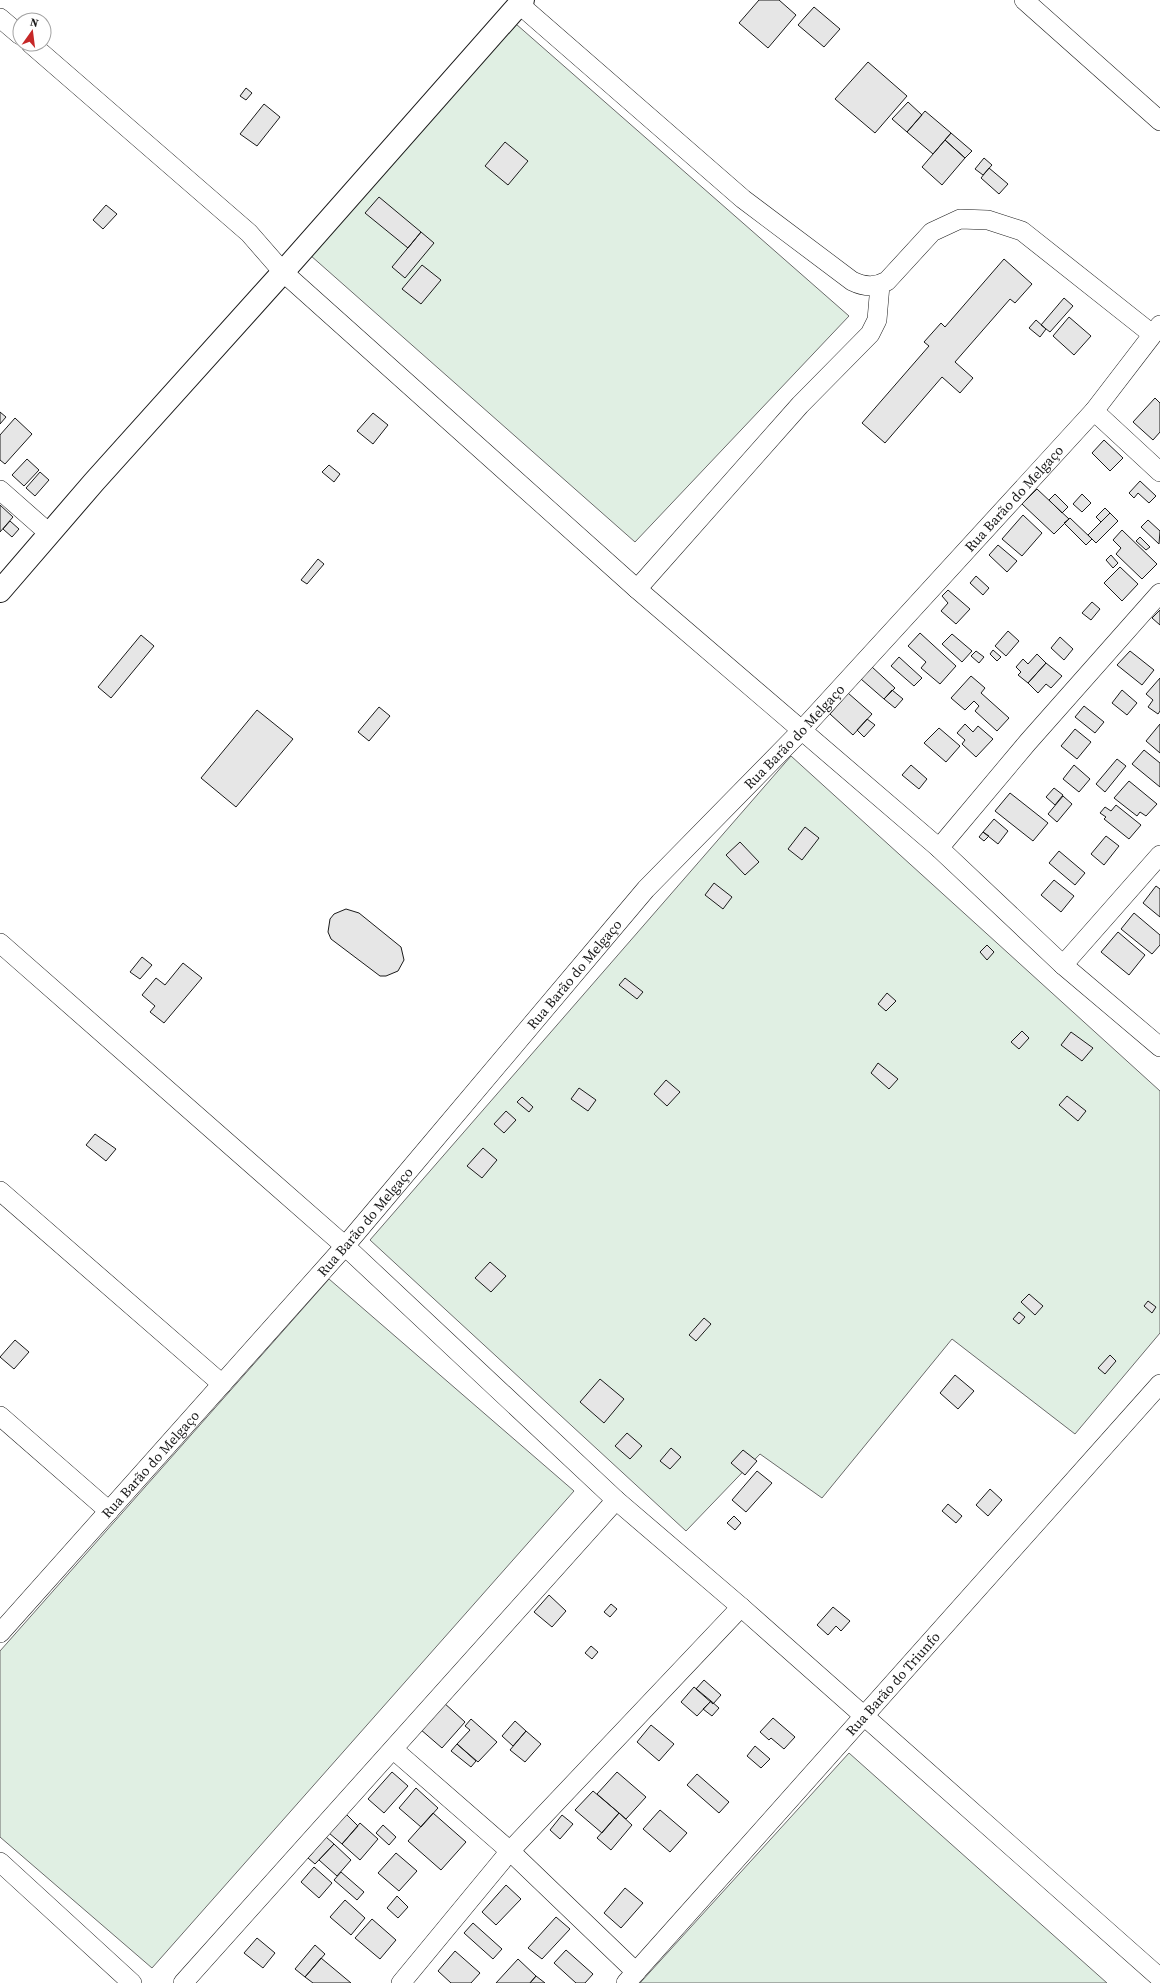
<svg xmlns="http://www.w3.org/2000/svg" width="1160" height="1983" font-family="'Source Serif 4',serif">
<style>
.green{fill:#e0efe3;stroke:#6a6a6a}
.building{fill:#e6e6e6;stroke:#1a1a1a}
.lines{fill:none;stroke-linecap:round;stroke-linejoin:round}
.minor-casing{stroke:#1a1a1a;stroke-width:20}
.major-casing{stroke:#1a1a1a;stroke-width:24}
.minor{stroke:#fff;stroke-width:19}
.major{stroke:#fff;stroke-width:22}
.labels{text-anchor:middle;stroke-width:3;stroke-linejoin:round;paint-order:stroke}
.street-label{font-size:14px;fill:#1a1a1a;stroke:#fff}
</style>
<rect width="100%" height="100%" fill="#fff"/>
<path class="green" d="M516 24 849 316 635 542 310 255Z
M791 756 1160 1091V1333L1075 1434 952 1339 822 1498 760 1454 686 1531 370 1240Z
M329 1279 574 1491 152 1968 0 1837V1651Z
M849 1753 1107 1983H640Z"/>
<path class="building" d="M759 0H779L796 15 768 48 739 23Z
M814 7 840 29 824 47 798 25Z
M868 62 907 96 875 133 835 99Z
M246 88 252 93 246 100 240 96Z
M908 102 922 115 907 132 892 119Z
M264 104 280 117 257 146 240 134Z
M925 111 951 133 933 154 907 132Z
M951 133 972 151 965 158 945 140Z
M945 140 965 158 942 185 922 167Z
M505 142 528 161 508 185 485 166Z
M984 158 992 165 983 175 975 169Z
M989 168 1008 184 999 194 981 178Z
M379 197 421 232 408 248 365 213Z
M106 205 117 214 103 229 93 220Z
M421 232 434 243 405 278 392 267Z
M1004 259 1032 284 1015 303 1010 299 955 362 973 378 960 393 942 377 885 443 862 423 929 346 924 342 941 323 945 327Z
M422 265 441 280 421 304 402 289Z
M1064 298 1073 306 1050 332 1041 325Z
M1069 317 1091 336 1074 355 1053 336Z
M1036 320 1046 329 1040 337 1029 328Z
M1155 398 1160 403V432L1153 440 1133 422Z
M0 412 6 417 0 424Z
M373 413 388 425 373 444 357 431Z
M15 418 32 434 5 464 0 460V435Z
M1104 440 1123 458 1110 471 1092 453Z
M27 459 39 470 24 486 12 475Z
M329 465 340 474 334 482 322 472Z
M40 472 49 480 35 496 26 488Z
M1140 481 1156 496 1149 503 1138 493 1134 498 1129 493Z
M1037 489 1069 519 1054 534 1022 504Z
M1055 494 1068 507 1062 513 1049 500Z
M1082 494 1091 503 1082 512 1073 504Z
M0 505 13 517 0 532Z
M1105 508 1110 513 1101 522 1096 517Z
M1110 513 1118 521 1096 543 1088 535Z
M1023 515 1042 533 1022 556 1002 539Z
M1070 518 1092 539 1086 545 1064 523Z
M1148 520 1160 531 1159 544 1141 527Z
M10 521 19 529 12 537 3 529Z
M1122 530 1157 564 1142 579 1116 554 1121 548 1113 540Z
M1140 537 1150 547 1146 550 1136 541Z
M998 545 1017 561 1007 572 989 555Z
M1111 555 1118 563 1113 568 1106 560Z
M318 559 324 564 307 584 301 580Z
M1120 567 1138 584 1122 601 1104 583Z
M976 576 989 588 983 595 970 583Z
M948 590 970 609 956 624 941 611 948 603 942 596Z
M1092 602 1100 609 1091 620 1082 613Z
M1160 610V625L1152 618Z
M1008 631 1019 641 1006 656 995 646Z
M920 633 956 666 940 684 921 668 926 662 908 646Z
M952 634 972 651 962 662 942 644Z
M141 635 154 646 111 698 98 687Z
M1060 637 1073 649 1064 660 1051 648Z
M993 650 1001 657 997 661 990 654Z
M976 651 984 657 979 663 971 656Z
M1130 651 1154 670 1142 685 1117 665Z
M1037 654 1046 663 1028 683 1018 675 1021 672 1016 667 1023 659 1028 664Z
M899 657 922 678 914 686 891 666Z
M1046 663 1062 676 1051 688 1046 684 1038 693 1028 683Z
M872 667 895 688 884 699 861 679Z
M971 676 985 688 981 693 1009 718 997 731 975 711 979 706 974 701 965 710 951 698Z
M1160 678V711L1158 714 1148 707 1153 700 1146 694Z
M892 690 903 699 895 708 884 699Z
M1122 690 1137 703 1127 715 1112 703Z
M848 693 872 714 853 735 830 714Z
M1084 706 1104 722 1095 733 1075 717Z
M379 707 390 716 369 741 358 732Z
M257 710 293 739 236 807 201 778Z
M867 719 875 725 864 737 857 730Z
M965 724 973 732 978 726 993 739 976 757 962 744 965 740 957 733Z
M1160 724V753L1146 741Z
M939 728 960 746 946 762 924 743Z
M1075 729 1091 742 1077 759 1061 746Z
M1144 750 1160 763V787L1132 764Z
M1117 759 1126 766 1105 792 1096 784Z
M911 765 927 779 919 789 902 775Z
M1074 765 1090 779 1079 792 1063 779Z
M1129 781 1157 804 1146 816 1140 812 1137 816 1114 798Z
M1054 788 1063 795 1055 805 1046 797Z
M1010 793 1048 823 1033 841 995 811Z
M1063 796 1072 804 1057 822 1048 814Z
M1116 805 1141 825 1129 839 1104 819 1106 817 1100 813 1105 807 1111 811Z
M994 819 1008 831 998 844 983 832Z
M805 827 819 838 802 860 788 849Z
M983 832 989 836 984 841 979 837Z
M1106 836 1119 846 1104 865 1091 854Z
M740 842 759 862 745 875 726 855Z
M1059 851 1085 873 1075 885 1049 863Z
M1054 880 1074 896 1061 912 1041 895Z
M714 883 732 897 723 909 705 895Z
M1156 886 1160 889V917L1143 903Z
M346 909 359 913 401 947 404 960 398 971 386 976H380L331 939 328 932 330 919 334 914Z
M1134 913 1160 935V945L1152 954 1121 929Z
M1118 932 1145 955 1129 975 1101 952Z
M987 945 994 952 987 960 980 952Z
M142 957 152 965 140 979 130 972Z
M183 963 202 978 164 1023 150 1012 155 1006 142 995 156 978 165 985Z
M625 978 643 992 637 999 619 985Z
M887 993 896 1001 886 1011 878 1004Z
M1022 1031 1029 1038 1019 1049 1011 1042Z
M1071 1032 1093 1048 1082 1061 1061 1045Z
M878 1063 898 1079 889 1089 871 1073Z
M666 1080 680 1092 667 1106 654 1094Z
M579 1088 596 1100 588 1111 571 1099Z
M1067 1096 1086 1111 1078 1121 1059 1105Z
M522 1097 533 1107 529 1112 517 1102Z
M506 1111 516 1120 504 1133 494 1124Z
M95 1134 116 1149 106 1161 86 1145Z
M483 1148 497 1160 482 1178 467 1166Z
M490 1262 506 1276 491 1292 475 1278Z
M1029 1294 1043 1306 1035 1315 1021 1302Z
M1148 1301 1156 1307 1152 1313 1144 1306Z
M1019 1312 1025 1317 1019 1324 1013 1319Z
M704 1318 711 1324 696 1341 689 1335Z
M15 1340 29 1352 14 1369 0 1357Z
M1110 1355 1116 1361 1105 1374 1098 1368Z
M955 1375 974 1391 958 1409 940 1393Z
M600 1379 624 1399 604 1423 580 1402Z
M627 1433 642 1446 630 1459 615 1446Z
M671 1448 681 1457 670 1469 660 1461Z
M743 1450 757 1461 745 1475 731 1463Z
M757 1471 772 1483 746 1512 732 1500Z
M990 1489 1002 1500 988 1516 976 1505Z
M948 1504 962 1516 956 1523 942 1511Z
M734 1516 741 1523 735 1530 727 1523Z
M549 1595 566 1611 552 1627 534 1612Z
M611 1604 617 1609 610 1617 604 1612Z
M833 1607 850 1621 841 1631 836 1626 828 1635 817 1625Z
M591 1646 598 1652 592 1659 585 1653Z
M704 1680 721 1695 713 1704 696 1689Z
M694 1687 711 1701 697 1716 681 1702Z
M711 1701 719 1708 712 1716 703 1709Z
M443 1702 465 1722 442 1748 420 1729Z
M773 1718 795 1737 784 1749 771 1738 769 1740 760 1732Z
M471 1719 497 1742 478 1762 457 1744 470 1730 465 1726Z
M515 1721 526 1731 513 1746 502 1736Z
M651 1725 674 1744 659 1761 637 1742Z
M526 1731 541 1744 525 1762 510 1750Z
M457 1744 476 1761 471 1767 451 1751Z
M755 1746 770 1759 761 1768 747 1756Z
M392 1772 408 1786 384 1813 368 1799Z
M617 1772 646 1797 626 1819 597 1794Z
M697 1774 729 1802 719 1813 687 1785Z
M416 1788 438 1808 421 1827 399 1808Z
M593 1791 619 1813 602 1833 575 1810Z
M660 1810 687 1833 670 1852 643 1829Z
M433 1813 466 1842 441 1870 408 1841Z
M619 1813 632 1825 611 1850 597 1838Z
M346 1814 358 1826 342 1844 329 1833Z
M562 1815 573 1824 560 1839 550 1830Z
M360 1823 378 1839 360 1860 342 1844Z
M383 1825 396 1837 389 1845 376 1833Z
M326 1837 334 1844 315 1864 308 1858Z
M334 1844 351 1860 337 1876 319 1860Z
M396 1853 417 1871 399 1891 378 1873Z
M314 1867 332 1883 319 1898 301 1882Z
M341 1872 364 1892 357 1900 334 1880Z
M506 1885 521 1899 496 1925 482 1912Z
M625 1888 643 1903 621 1928 604 1913Z
M397 1896 408 1907 398 1918 387 1908Z
M345 1900 365 1918 351 1935 330 1917Z
M556 1917 570 1929 542 1959 528 1948Z
M372 1919 396 1940 380 1959 355 1938Z
M473 1923 502 1949 493 1959 464 1933Z
M257 1938 275 1953 263 1968 244 1953Z
M315 1945 325 1954 305 1977 295 1969Z
M566 1950 593 1974 585 1983H576L554 1963Z
M455 1951 480 1973 471 1983H451L438 1971Z
M321 1958 351 1983H313L305 1977Z
M518 1959 536 1976 530 1983H496Z
M536 1976 545 1983H530Z"/>
<g class="lines">
<g class="minor-casing">
<g id="minor">
<path d="M1024 0 1160 121"/>
<path d="M519 4 743 199 852 281C864 287 875 288 887 281L932 232 960 219 988 220 1022 231 1152 334"/>
<path d="M0 18 20 35"/>
<path d="M31 44 249 233 283 272 637 589 939 848 1063 965 1160 1047"/>
<path d="M1094 411 1160 472"/>
<path d="M0 490 50 534"/>
<path d="M637 589 800 405 870 334 877 320 880 285"/>
<path d="M939 848 1028 742 1160 593"/>
<path d="M0 943 345 1246 616 1500 741 1607 1160 1978"/>
<path d="M1063 965 1160 855"/>
<path d="M0 1191 222 1384"/>
<path d="M0 1416 109 1511"/>
<path id="s1" d="M0 1633 345 1246 646 889 801 731 1094 411 1160 325"/>
<path d="M394 1750 510 1851 636 1972"/>
<path d="M0 1862 132 1983"/>
<path d="M183 1983 616 1500"/>
<path d="M401 1983 510 1851 741 1607"/>
<path id="s2" d="M626 1983 1160 1384"/>
</g>
</g>
<g class="major-casing">
<path id="major" d="M0 591 94 482 283 272 523 0"/>
</g>
<use href="#minor" class="minor"/>
<use href="#major" class="major"/>
</g>
<g class="labels">
<g class="street-label">
<text dy="5" stroke="none"><textPath href="#s1" startOffset="1522">Rua Barão do Melgaço</textPath></text>
<text dy="5" stroke="none"><textPath href="#s1" startOffset="1198">Rua Barão do Melgaço</textPath></text>
<text dy="5" stroke="none"><textPath href="#s1" startOffset="874">Rua Barão do Melgaço</textPath></text>
<text dy="5" stroke="none"><textPath href="#s1" startOffset="550">Rua Barão do Melgaço</textPath></text>
<text dy="5" stroke="none"><textPath href="#s1" startOffset="226">Rua Barão do Melgaço</textPath></text>
<text dy="5" stroke="none"><textPath href="#s2" startOffset="401">Rua Barão do Triunfo</textPath></text>
</g>
</g>
<g transform="translate(32 32) rotate(14)"><circle r="19" fill="#ffffff" stroke="#a3a3a3"/>
<path d="M0-3L7 15L0 10L-7 15Z" fill="#c62828"/>
<text y="-6" font-size="11" font-weight="bold" text-anchor="middle" fill="#1a1a1a">N</text>
</g>
</svg>
